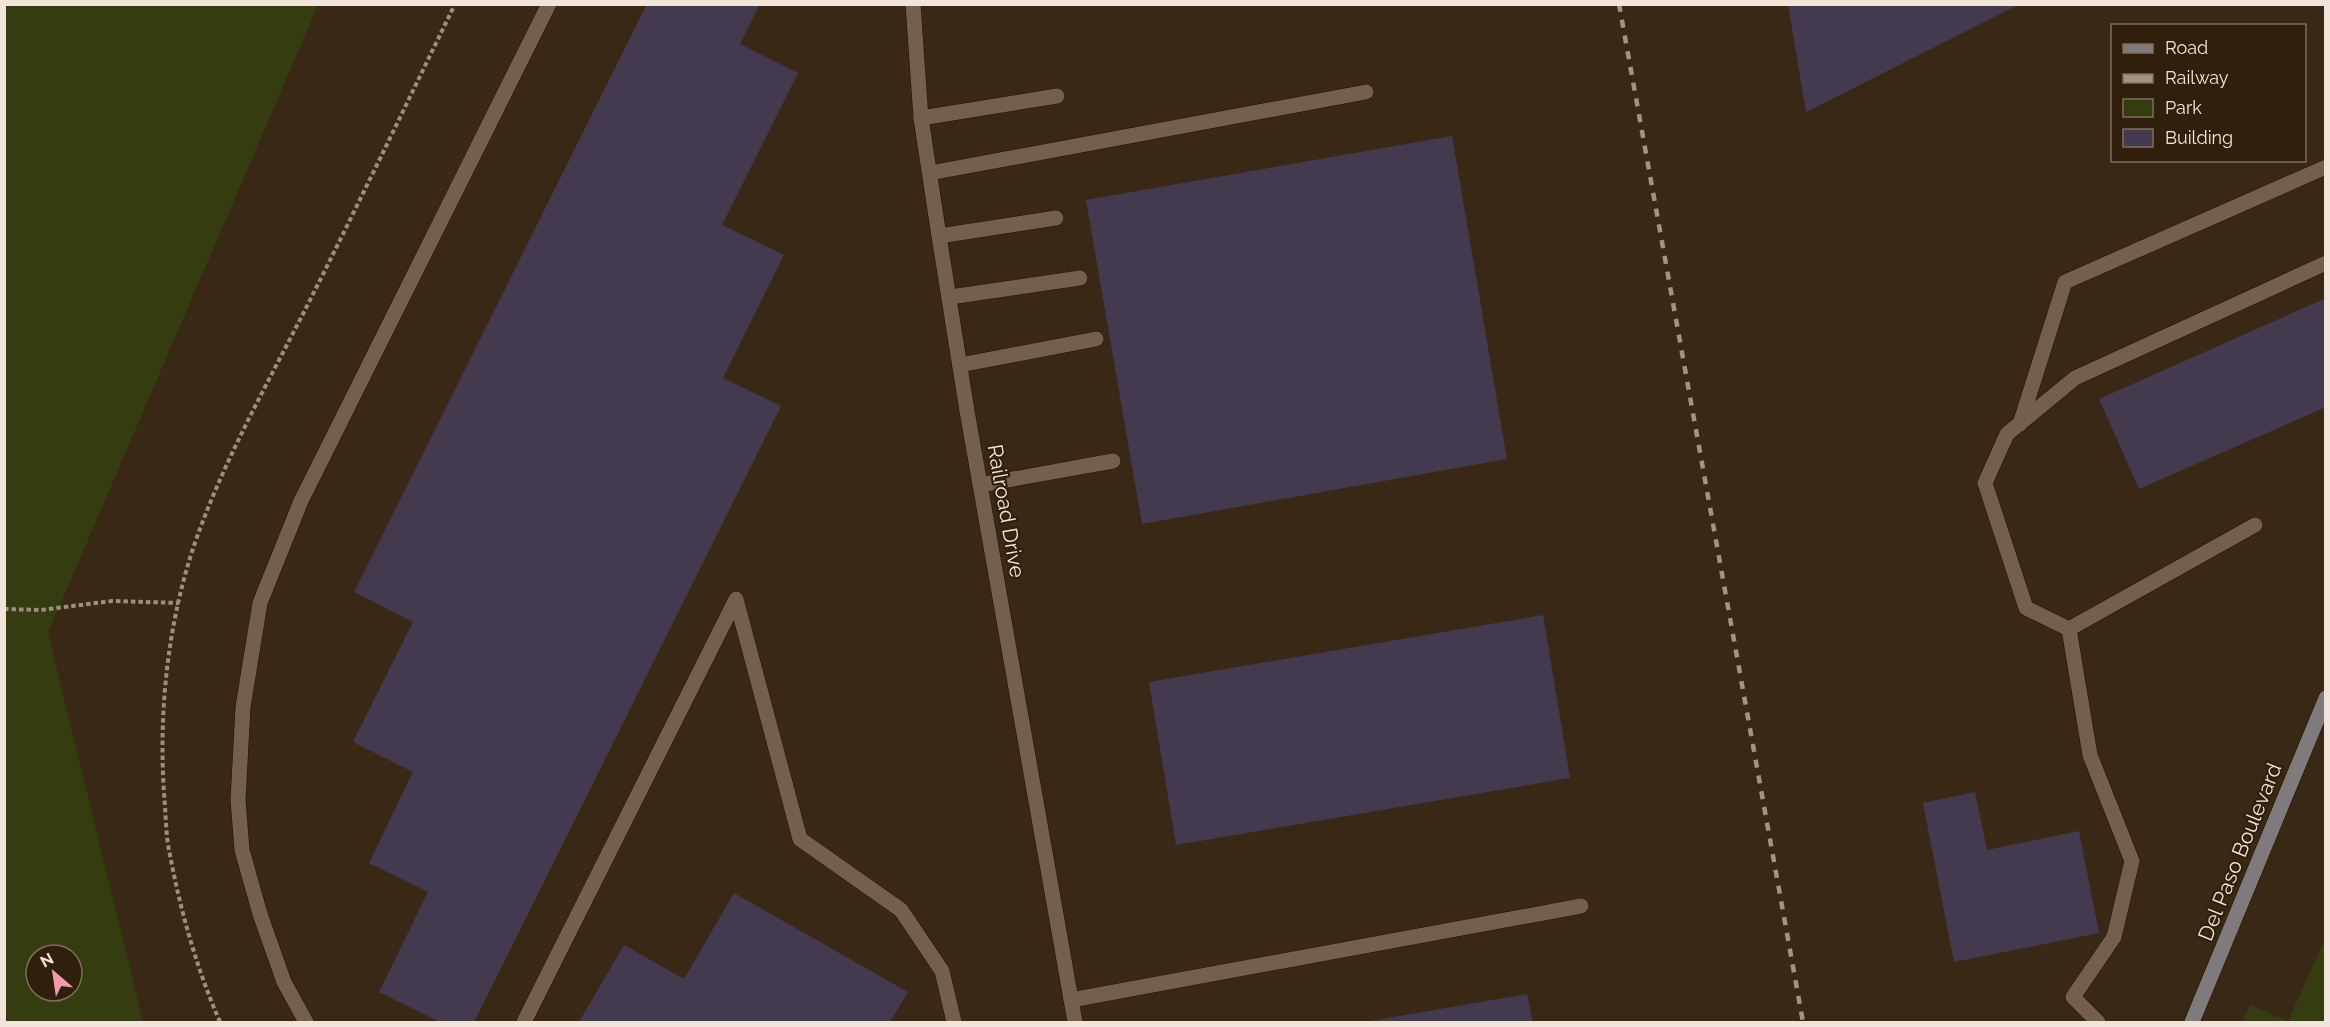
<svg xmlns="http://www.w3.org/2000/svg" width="2330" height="1027" font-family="Raleway,sans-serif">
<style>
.green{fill:#343c10;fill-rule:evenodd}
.building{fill:#443a50}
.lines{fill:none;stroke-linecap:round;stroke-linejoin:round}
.service-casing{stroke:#211101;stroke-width:16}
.minor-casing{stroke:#211101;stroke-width:16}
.secondary-casing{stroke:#211101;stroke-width:16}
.path{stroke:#9d8e80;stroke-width:4;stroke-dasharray:4.5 3;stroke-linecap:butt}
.service{stroke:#735f4b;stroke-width:15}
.minor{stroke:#735f4b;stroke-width:15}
.secondary{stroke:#7f7b7d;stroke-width:15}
.rail{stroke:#a29485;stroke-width:4.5;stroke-dasharray:8 8;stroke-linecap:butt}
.labels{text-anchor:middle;stroke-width:4.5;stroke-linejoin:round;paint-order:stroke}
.street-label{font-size:21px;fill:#f1e5d9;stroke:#301f0c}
</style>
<rect width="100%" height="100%" fill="#3a2816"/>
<path class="green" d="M5 4 318 5 48 633 143 1022H5ZM36 955H72V991H36Z
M2323 943 2326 944 2325 1022H2243L2250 1005 2288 1021Z"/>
<path class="building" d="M647 4H760L740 44 798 73 722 225 784 255 723 378 781 406 474 1022H440L379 992 428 892 369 863 413 772 353 742 413 622 354 592Z
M1788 4H2015L2016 6 1806 112Z
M1452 136 1507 459 1142 524 1086 200Z
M2326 298V407L2139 489 2099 399Z
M1543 615 1570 778 1176 845 1149 682Z
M1975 792 1987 850 2079 831 2099 933 1954 962 1923 803Z
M734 893 908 992 890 1022H579L624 945 684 979Z
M1527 994 1533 1022H1370V1021Z"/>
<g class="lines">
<g class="service-casing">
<path id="service" d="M921 118 1057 96
M930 173 1366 92
M939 236 1056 218
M950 297 1080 278
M960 365 1096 339
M2020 424 2065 282 2326 167
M980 485 1113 461
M2069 629 2026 608 1985 483 2007 434 2075 378 2326 263
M1071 1000 1581 906
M306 1022 284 982 260 914 242 850 238 800 243 707 260 603 301 501 549 4
M524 1022 736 599 800 839 901 910 942 971 954 1022
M2098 1022 2073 997 2114 937 2132 861 2090 755 2069 629 2255 525"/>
</g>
<g class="minor-casing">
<path id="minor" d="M913 4 921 118 939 236 967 411 1075 1022"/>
</g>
<g class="secondary-casing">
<path id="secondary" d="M2192 1022 2326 698"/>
</g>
<path class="path" d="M4 609 41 610 112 601 179 603
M220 1022C196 967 180 909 169 850 166 835 166 820 165 806 157 713 168 613 201 526 230 449 271 377 308 304 358 205 406 105 455 4"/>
<use href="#service" class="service"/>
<use href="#minor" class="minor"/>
<use href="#secondary" class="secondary"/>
<path class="rail" d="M1619 4 1803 1022"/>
</g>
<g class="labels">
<g class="street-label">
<text transform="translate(1006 511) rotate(80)" y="7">Railroad Drive</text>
<text transform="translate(2240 852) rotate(-68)" y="7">Del Paso Boulevard</text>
</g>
</g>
<rect width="2330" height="1027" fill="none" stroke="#f1e5d9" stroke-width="12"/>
<rect x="2111" y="24" width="195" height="138" fill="#301f0c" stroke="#7d6e5e" stroke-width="1.5"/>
<rect x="2123" y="44" width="30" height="9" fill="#7f7b7d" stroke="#7d6e5e" stroke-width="1.5"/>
<text x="2165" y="54" font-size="18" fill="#f1e5d9">Road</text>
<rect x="2123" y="74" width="30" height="9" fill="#a29485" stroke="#7d6e5e" stroke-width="1.5"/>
<text x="2165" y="84" font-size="18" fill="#f1e5d9">Railway</text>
<rect x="2123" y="99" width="30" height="18" fill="#343c10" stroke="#7d6e5e" stroke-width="1.5"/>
<text x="2165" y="114" font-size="18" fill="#f1e5d9">Park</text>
<rect x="2123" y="129" width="30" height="18" fill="#443a50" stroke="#7d6e5e" stroke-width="1.5"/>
<text x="2165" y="144" font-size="18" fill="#f1e5d9">Building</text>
<g transform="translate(54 973) rotate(331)"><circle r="28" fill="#301f0c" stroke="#7d6e5e" stroke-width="1.5"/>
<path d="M0-4.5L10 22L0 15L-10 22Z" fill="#f29aae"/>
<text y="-9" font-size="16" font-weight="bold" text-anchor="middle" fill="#f1e5d9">N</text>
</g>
</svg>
